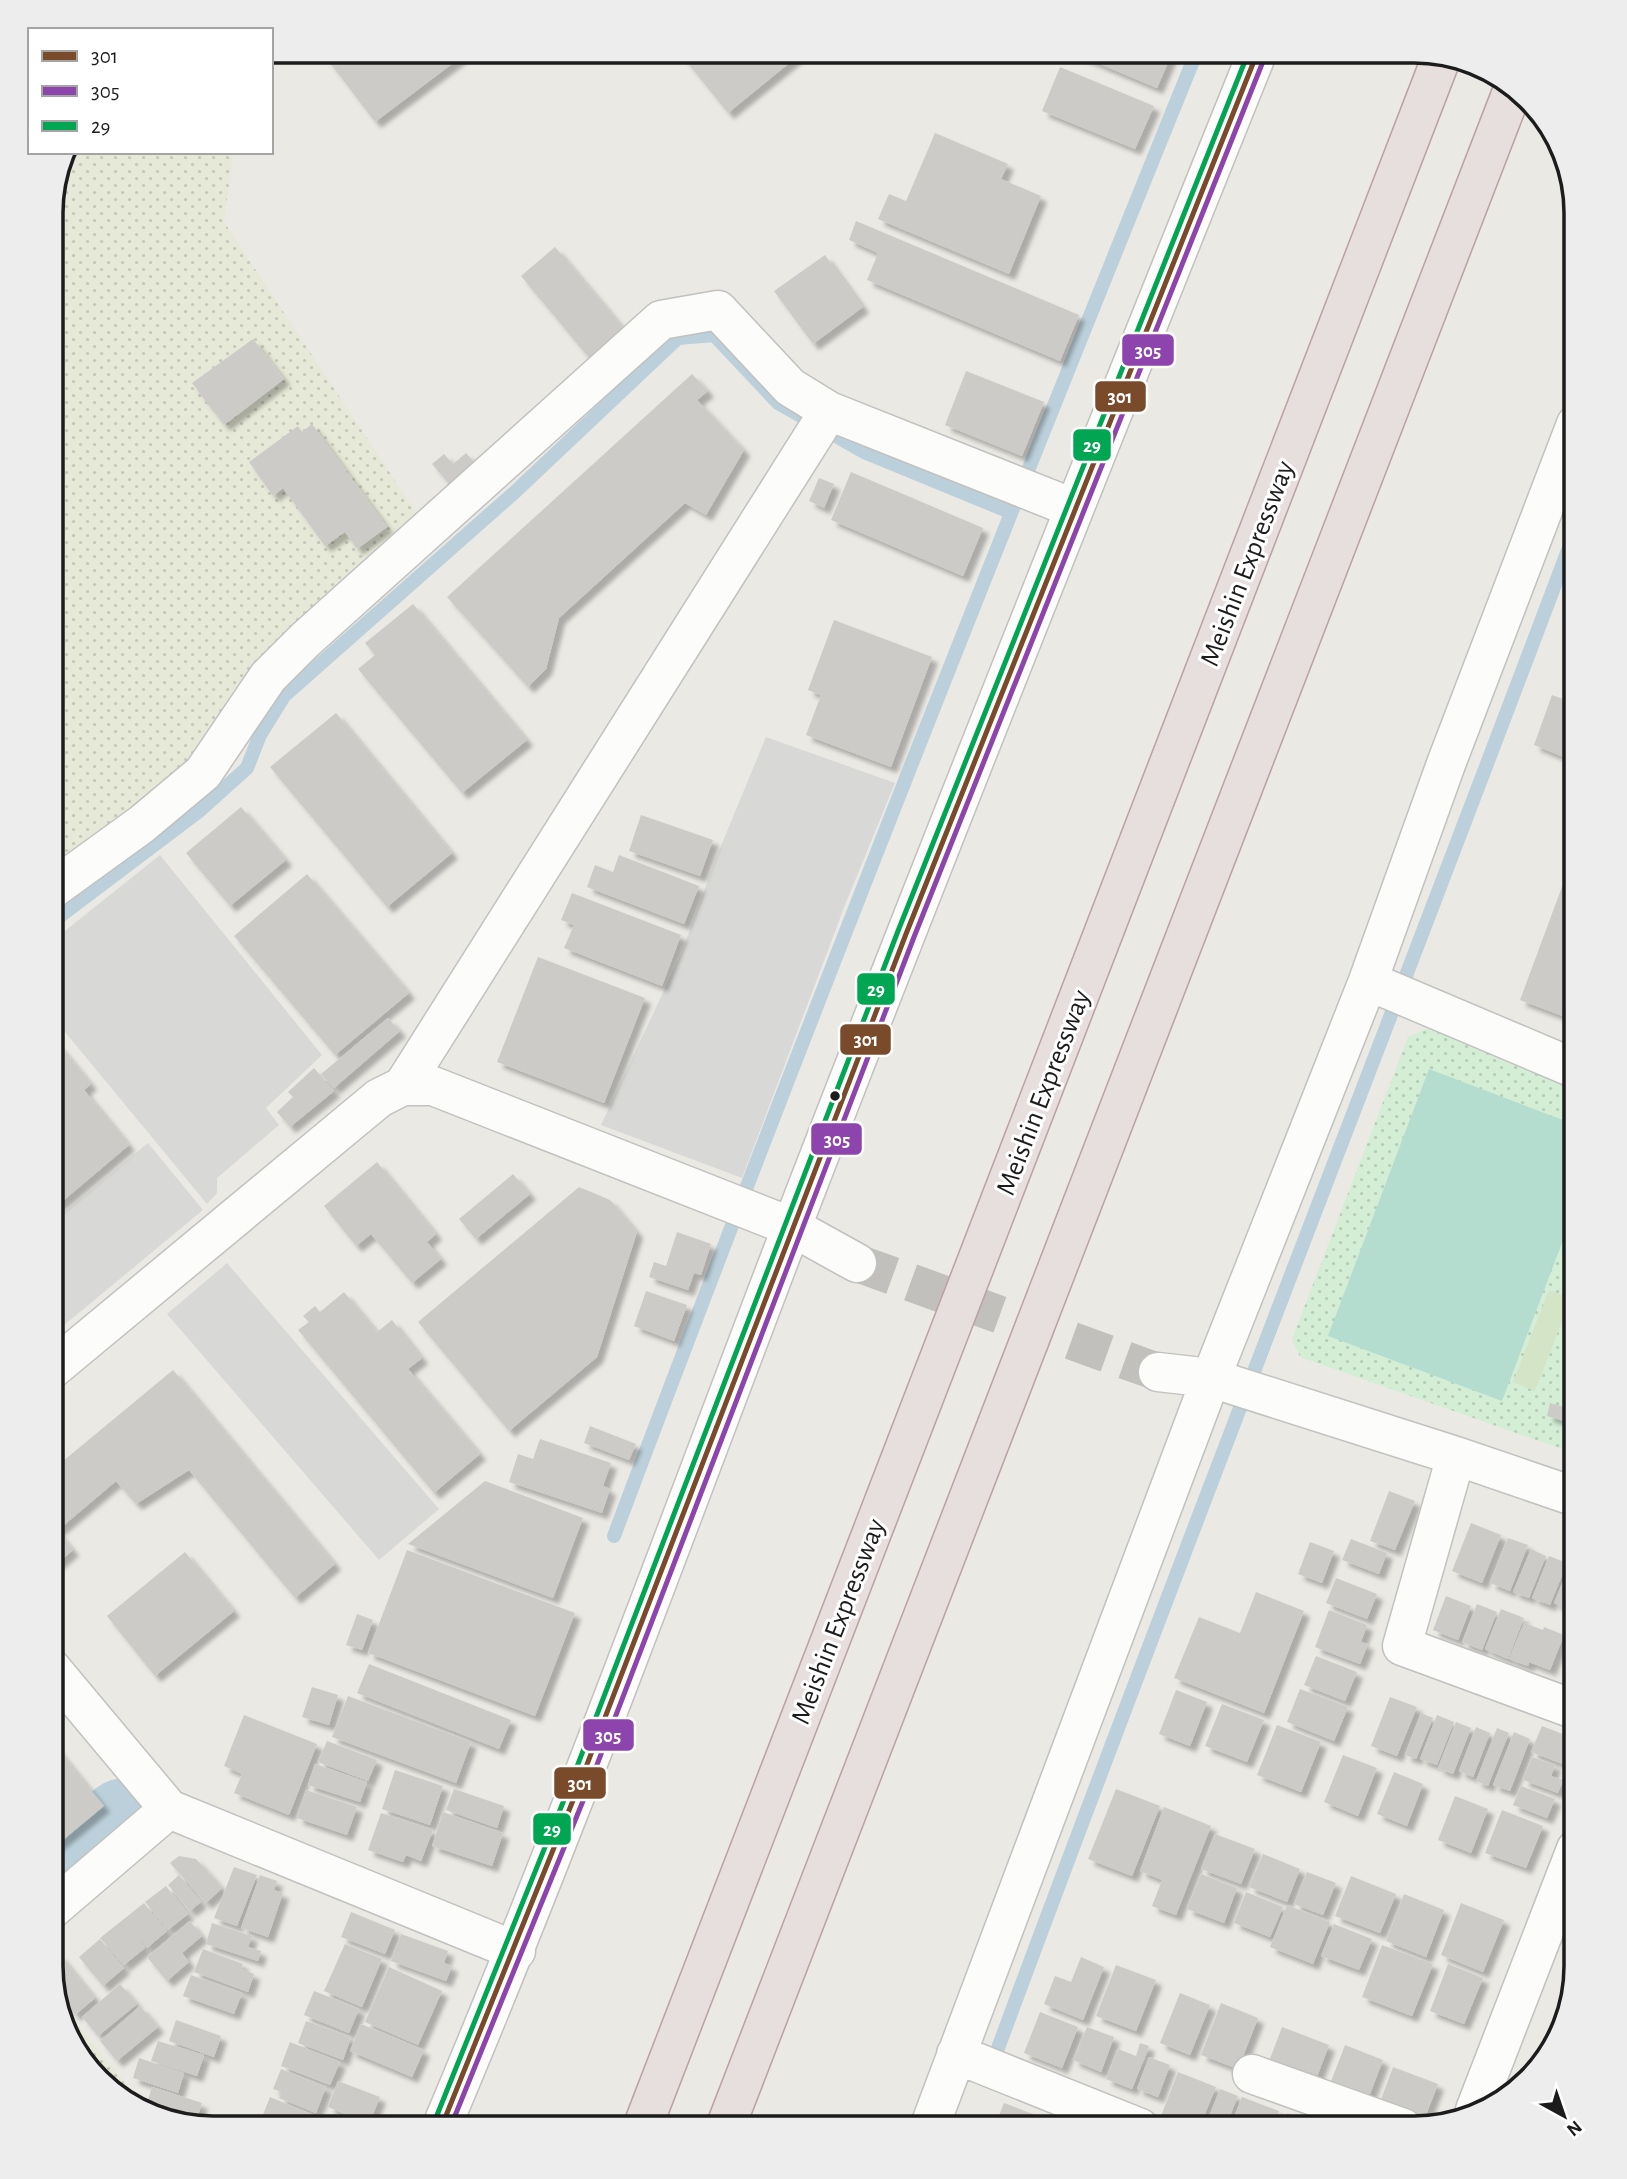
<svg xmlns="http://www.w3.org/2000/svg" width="1627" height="2179" font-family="'Alegreya Sans',sans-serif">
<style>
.religious{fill:#d8d8d6}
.farmland{fill:url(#farmland-dots)}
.park{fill:url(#park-dots)}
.garden{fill:#d3e5c6}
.pitch{fill:#b4ddcf}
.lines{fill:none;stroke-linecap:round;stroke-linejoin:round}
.stream{stroke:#bbd0da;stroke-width:14}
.river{stroke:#bbd0da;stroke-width:79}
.building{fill:#cdcbc7;filter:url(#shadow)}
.minor-tunnel{stroke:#c1c0bc;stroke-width:38;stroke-dasharray:38 19;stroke-linecap:butt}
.minor-casing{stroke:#c1c1bf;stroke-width:41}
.highway-casing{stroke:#bca0a4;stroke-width:41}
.minor{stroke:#fcfcfb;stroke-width:38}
.highway{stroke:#e7dfde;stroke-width:38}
.bus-1-casing{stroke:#fff;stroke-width:10}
.bus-2-casing{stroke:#fff;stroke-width:10}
.bus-3-casing{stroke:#fff;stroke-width:10}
.bus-1{stroke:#7a4b2a;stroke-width:5}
.bus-2{stroke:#8e44ad;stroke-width:5}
.bus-3{stroke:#00a651;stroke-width:5}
.bus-dot{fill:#1c1c1c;stroke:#fff;stroke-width:2.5}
.labels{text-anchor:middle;stroke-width:6;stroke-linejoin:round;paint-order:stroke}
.street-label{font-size:28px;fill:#1c1c1c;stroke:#fff}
.rim{fill:none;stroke:#1c1c1c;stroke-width:3.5}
.line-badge{stroke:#fff;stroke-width:2.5}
.badge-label{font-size:19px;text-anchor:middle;font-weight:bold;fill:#fff}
</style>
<defs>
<pattern id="farmland-dots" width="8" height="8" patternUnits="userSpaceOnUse" patternTransform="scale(1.75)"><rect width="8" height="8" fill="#e7e9d8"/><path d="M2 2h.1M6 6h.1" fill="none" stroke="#c6c7b9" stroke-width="1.8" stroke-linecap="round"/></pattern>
<pattern id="park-dots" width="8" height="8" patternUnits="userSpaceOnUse" patternTransform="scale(1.75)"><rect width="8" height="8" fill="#d4eed6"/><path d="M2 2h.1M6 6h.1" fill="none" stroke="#b5ccb7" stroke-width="1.8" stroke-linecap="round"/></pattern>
<filter id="shadow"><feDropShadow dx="6" dy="6" stdDeviation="2" flood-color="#0004"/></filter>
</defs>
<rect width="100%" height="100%" fill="#eae9e4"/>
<path class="religious" d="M766 737 895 783 845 905 742 1178 601 1125 681 954 716 858Z
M160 855 322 1055 266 1108 279 1125 217 1178V1193L207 1204 51 1015V942Z
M148 1143 203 1210 51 1336V1223Z
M227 1263 439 1509 379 1560 167 1314Z"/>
<path class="farmland" d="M65 152H233L224 222 423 523 190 767 51 875V202Z
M63 2007 148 2111 132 2107 78 2056Z"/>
<path class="park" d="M1429 1028 1576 1086V1454L1300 1357 1292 1339 1408 1037Z"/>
<path class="garden" d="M1576 1213V1257L1561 1251Z
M1549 1290 1571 1299 1535 1391 1513 1382Z"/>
<path class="pitch" d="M1429 1069 1576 1125V1206L1502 1401 1328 1336Z"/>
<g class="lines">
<path class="stream" d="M51 923 198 812 247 768 260 735 284 696 516 491 678 338 714 335 778 403 864 452 1010 512
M614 1536C801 1038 997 544 1197 51
M997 2051C1185 1542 1385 1037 1576 529"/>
<path class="river" d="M51 1876 122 1818"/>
</g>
<path class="building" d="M321 51H469L375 122Z
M678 51H804L728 113Z
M1069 51H1173L1157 88Z
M1060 67 1154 106 1135 149 1042 111Z
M935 133 1008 164 1001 179 1041 196 1009 274 878 219 889 194 906 201Z
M856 221 1079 315 1060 361 867 280 878 253 849 240Z
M555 247 625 330 590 359 521 276Z
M825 255 863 307 813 344 774 291Z
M253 339 284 379 224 425 192 383Z
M966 371 1044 402 1022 456 945 425Z
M692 374 708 391 697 400 744 450 706 515 685 503 559 618 546 669 528 687 447 597Z
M312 424 387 527 357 549 345 532 325 546 283 488 273 496 249 462 298 426 302 432Z
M466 453 476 464 450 485 432 464 444 454 453 464Z
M851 472 983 528 963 576 831 520Z
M819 478 834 484 824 508 809 501Z
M413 604 527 740 462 793 358 669 375 655 365 643Z
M834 620 932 657 891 767 806 735 821 695 808 690Z
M1552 695 1576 704V762L1534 745Z
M336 713 452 853 387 907 270 767Z
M241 807 286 860 230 906 186 853Z
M641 815 713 840 700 876 629 851Z
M1576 849V1021L1520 1000Z
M619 855 699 886 684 924 587 887 595 865 613 872Z
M307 874 409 993 335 1055 234 936Z
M572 893 681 935 662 986 564 948 574 925 561 920Z
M538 957 645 998 604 1103 497 1062Z
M388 1018 400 1031 334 1088 321 1074Z
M58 1044 91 1084 84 1090 129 1145 51 1211V1051Z
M314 1068 334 1091 290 1127 277 1112 293 1097 288 1092Z
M377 1162 436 1234 427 1242 441 1259 412 1283 371 1234 356 1246 324 1206Z
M513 1174 530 1194 476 1239 459 1219Z
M579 1187 610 1200 637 1232 597 1357 509 1431 418 1322Z
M677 1232 711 1244 701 1275 694 1273 688 1290 649 1277 654 1262 666 1266Z
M646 1291 687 1305 674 1341 634 1326Z
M344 1292 377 1332 392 1320 422 1358 408 1369 480 1454 434 1493 298 1330 309 1322 303 1316 315 1306 320 1312Z
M173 1370 335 1564 295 1598 189 1470 136 1504 116 1481 57 1531 73 1550 51 1569V1471Z
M1550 1403 1575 1410 1571 1423 1547 1416Z
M590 1426 636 1444 629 1460 584 1443Z
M540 1439 611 1463 603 1486 610 1489 602 1513 509 1482 518 1454 533 1459Z
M485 1481 583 1518 553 1598 408 1544Z
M1389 1491 1415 1501 1395 1550 1370 1541Z
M1471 1523 1501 1535 1482 1583 1452 1571Z
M1508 1538 1528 1545 1510 1591 1490 1583Z
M1351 1539 1387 1553 1379 1574 1342 1560Z
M1310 1542 1334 1551 1322 1583 1298 1574Z
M1531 1549 1546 1556 1529 1598 1513 1592Z
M407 1550 575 1613 535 1716 368 1653Z
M185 1552 234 1611 155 1676 107 1616Z
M1549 1556 1567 1563 1550 1605 1532 1598Z
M1573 1557 1576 1558V1600L1572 1610 1554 1603Z
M1336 1578 1377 1594 1367 1619 1326 1603Z
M1256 1592 1304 1611 1264 1713 1174 1678 1199 1617 1240 1633Z
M1446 1596 1471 1606 1458 1640 1433 1630Z
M1477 1604 1497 1612 1482 1650 1462 1642Z
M1501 1609 1524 1618 1508 1659 1485 1649Z
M1329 1610 1367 1625 1361 1642 1368 1644 1360 1664 1315 1647Z
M357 1614 373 1620 362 1650 346 1645Z
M1524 1623 1543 1630 1544 1627 1564 1635 1550 1670 1529 1662 1528 1666 1509 1659Z
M1576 1627V1661L1564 1656Z
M1316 1656 1357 1672 1345 1701 1304 1685Z
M369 1664 511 1720 499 1749 357 1693Z
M312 1687 338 1695 329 1725 302 1717Z
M1300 1689 1348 1707 1334 1741 1287 1722Z
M1176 1690 1207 1702 1190 1746 1159 1734Z
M348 1696 471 1742 456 1783 332 1737Z
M1390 1697 1417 1707 1397 1756 1371 1746Z
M1222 1704 1264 1720 1247 1762 1205 1746Z
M1421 1713 1433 1718 1416 1759 1405 1755Z
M244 1715 317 1744 289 1815 234 1793 242 1774 224 1766Z
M1437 1715 1454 1722 1437 1765 1420 1759Z
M1456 1722 1471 1728 1453 1774 1438 1768Z
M1277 1725 1321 1742 1301 1792 1257 1775Z
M1542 1726 1565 1735 1563 1739 1576 1745 1568 1766 1531 1752Z
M1476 1727 1490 1733 1473 1777 1459 1771Z
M1497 1728 1509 1733 1488 1786 1476 1781Z
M1514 1732 1530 1739 1510 1791 1493 1785Z
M51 1741 104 1806 51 1850Z
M327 1741 377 1760 368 1781 318 1762Z
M1343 1755 1377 1768 1358 1816 1324 1802Z
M1532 1757 1555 1765 1551 1776 1563 1780 1558 1793 1523 1780Z
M315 1764 367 1782 360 1802 308 1785Z
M395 1770 443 1786 430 1825 382 1809Z
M1394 1772 1423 1784 1407 1826 1377 1814Z
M1521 1786 1555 1799 1547 1818 1513 1805Z
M454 1789 504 1806 497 1828 446 1810Z
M1116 1789 1160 1806 1132 1876 1088 1859Z
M306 1790 357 1807 347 1835 297 1818Z
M1455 1796 1488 1809 1471 1853 1438 1840Z
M1164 1807 1211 1826 1176 1915 1152 1906 1162 1880 1140 1871Z
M1502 1810 1543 1826 1526 1868 1485 1853Z
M443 1812 503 1833 492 1866 432 1846Z
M381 1813 433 1830 421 1861 406 1855 403 1862 368 1850Z
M1215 1834 1255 1849 1241 1884 1201 1869Z
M1263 1854 1300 1869 1287 1902 1249 1887Z
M179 1856 196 1859 222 1888 206 1903 170 1863Z
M234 1867 257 1875 237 1926 214 1918Z
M1307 1872 1336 1883 1323 1915 1294 1904Z
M1201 1874 1237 1888 1224 1923 1187 1909Z
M179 1875 201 1902 190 1911 168 1885Z
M260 1875 277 1881 274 1890 283 1893 268 1937 241 1928Z
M1351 1876 1396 1894 1380 1933 1335 1916Z
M166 1886 188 1914 168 1930 145 1902Z
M1246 1892 1283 1907 1270 1937 1234 1923Z
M1404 1894 1444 1910 1426 1957 1386 1941Z
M144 1903 167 1931 147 1948 135 1934 145 1948 124 1965 100 1938Z
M1461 1903 1504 1920 1483 1972 1441 1955Z
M1287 1905 1330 1922 1313 1964 1270 1947Z
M351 1912 395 1930 385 1954 341 1937Z
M190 1921 202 1936 182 1953 189 1962 167 1981 147 1957Z
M212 1923 252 1936 248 1947 261 1951 258 1961 206 1944Z
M1334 1924 1372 1939 1359 1970 1321 1956Z
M401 1934 448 1951 444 1963 452 1966 446 1981 391 1961Z
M100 1939 124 1968 103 1986 79 1957Z
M345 1944 382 1959 362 2007 324 1991Z
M1382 1945 1433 1964 1412 2016 1362 1997Z
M203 1949 243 1964 241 1969 254 1974 248 1992 194 1972Z
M59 1954 95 1998 75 2015 60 1996 51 1966V1960Z
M1081 1957 1104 1967 1083 2020 1044 2004 1055 1976 1071 1982Z
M1448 1964 1483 1978 1464 2024 1430 2011Z
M1116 1965 1156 1980 1136 2031 1096 2016Z
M389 1967 442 1991 418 2045 365 2022Z
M191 1975 242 1993 234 2014 183 1996Z
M120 1984 137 2004 98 2036 82 2017Z
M314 1991 359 2009 349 2033 304 2015Z
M1180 1993 1210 2005 1190 2055 1160 2043Z
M1221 2003 1258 2018 1238 2069 1201 2055Z
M140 2006 158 2027 117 2061 100 2041Z
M1040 2012 1078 2027 1062 2068 1024 2053Z
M176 2020 221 2036 214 2057 169 2041Z
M306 2021 351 2037 343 2060 298 2043Z
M361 2024 424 2050 412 2077 350 2051Z
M1087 2027 1114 2037 1101 2072 1073 2060Z
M1282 2027 1329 2045 1315 2082 1268 2064Z
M158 2041 204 2055 197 2076 151 2061Z
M290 2042 340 2062 330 2085 281 2066Z
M1140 2043 1149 2046 1132 2089 1106 2079 1118 2049 1136 2056Z
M1345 2045 1383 2060 1368 2099 1330 2084Z
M1149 2057 1170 2065 1158 2097 1137 2089Z
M139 2058 184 2073 178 2093 133 2078Z
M1393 2067 1438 2084 1424 2120 1380 2102Z
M281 2069 326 2087 316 2113 279 2098 282 2092 273 2089Z
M1178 2072 1216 2087 1199 2128H1191L1161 2116Z
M338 2081 380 2097 369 2124 328 2107Z
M152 2087 202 2103 195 2124 166 2116 168 2110 147 2103Z
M1220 2089 1238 2096 1225 2128H1208L1205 2127Z
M270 2097 313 2115 308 2128H289L262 2117Z
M1242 2097 1279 2111 1273 2128H1230Z
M1004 2103 1043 2118 1038 2128H994Z
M1287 2113 1326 2128H1281Z
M329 2114 369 2128H323Z
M1047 2117 1075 2128H1042Z
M258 2119 280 2128H254Z"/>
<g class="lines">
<path class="minor-tunnel" d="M857 1263 1158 1372"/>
<g class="minor-casing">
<path id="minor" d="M51 890 142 824 203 773 268 677 305 640 661 320 718 310 790 387 829 411 1073 508
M1368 981 1576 1069
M403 1086 829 411
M51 1370 379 1098 403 1086H433L792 1227 857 1263
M1158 1372 1211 1378 1456 1456 1576 1497
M1456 1456 1402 1646 1576 1710
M51 1668 169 1809 516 1951
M51 1910 169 1809
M956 2054 1140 2128
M1252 2074 1403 2128
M1475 2110 1576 1849
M441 2128C566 1832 676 1530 791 1229 943 835 1100 443 1258 51
M929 2128 1211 1378 1368 981 1446 764 1576 424"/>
</g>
<g class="highway-casing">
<path id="highway" d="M642 2128 1442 56
M725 2128 1513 89"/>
</g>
<use href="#minor" class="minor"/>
<use href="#highway" class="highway"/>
<g class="bus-1-casing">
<path id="bus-1" d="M441 2128 576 1793 906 934 1258 51"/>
</g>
<g class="bus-2-casing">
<path id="bus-2" d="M450 2128 585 1796 914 937 1266 54"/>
</g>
<g class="bus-3-casing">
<path id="bus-3" d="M433 2125 568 1790 898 931 1249 51"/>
</g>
<use href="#bus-1" class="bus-1"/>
<use href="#bus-2" class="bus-2"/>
<use href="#bus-3" class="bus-3"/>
</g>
<circle class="bus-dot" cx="835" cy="1096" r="6"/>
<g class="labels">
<g class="street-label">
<text transform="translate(1246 563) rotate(-69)" y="10">Meishin Expressway</text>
<text transform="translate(1042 1092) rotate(-69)" y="10">Meishin Expressway</text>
<text transform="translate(837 1621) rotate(-69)" y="10">Meishin Expressway</text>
</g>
</g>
<path d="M0 0H1627V2179H0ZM213 63H1414A150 150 0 0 1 1564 213V1966A150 150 0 0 1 1414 2116H213A150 150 0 0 1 63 1966V213A150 150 0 0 1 213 63Z" fill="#ededed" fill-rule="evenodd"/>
<path class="rim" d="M213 63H1414A150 150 0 0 1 1564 213V1966A150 150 0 0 1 1414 2116H213A150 150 0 0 1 63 1966V213A150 150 0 0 1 213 63Z"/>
<g class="line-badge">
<rect x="1121" y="333" width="54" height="34" rx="7" fill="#8e44ad"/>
<rect x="1094" y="380" width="53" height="33" rx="7" fill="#7a4b2a"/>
<rect x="1072" y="428" width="40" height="34" rx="7" fill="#00a651"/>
<rect x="856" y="972" width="40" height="34" rx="7" fill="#00a651"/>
<rect x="839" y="1023" width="53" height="33" rx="7" fill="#7a4b2a"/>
<rect x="810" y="1122" width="53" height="34" rx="7" fill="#8e44ad"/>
<rect x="582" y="1718" width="53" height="34" rx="7" fill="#8e44ad"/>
<rect x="553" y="1766" width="54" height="34" rx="7" fill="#7a4b2a"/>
<rect x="532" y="1812" width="40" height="34" rx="7" fill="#00a651"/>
</g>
<g class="badge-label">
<text x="1148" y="357">305</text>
<text x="1120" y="403">301</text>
<text x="1092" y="452">29</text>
<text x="876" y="996">29</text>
<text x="866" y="1046">301</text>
<text x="837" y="1146">305</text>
<text x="608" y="1742">305</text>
<text x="580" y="1790">301</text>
<text x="552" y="1836">29</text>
</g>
<rect x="28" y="28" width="245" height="126" fill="#ffffff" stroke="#a4a4a4" stroke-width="2"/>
<rect x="42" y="51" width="35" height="10" fill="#7a4b2a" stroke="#a4a4a4" stroke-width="2"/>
<text x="91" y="63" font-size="21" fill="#1c1c1c">301</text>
<rect x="42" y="86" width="35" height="10" fill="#8e44ad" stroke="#a4a4a4" stroke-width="2"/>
<text x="91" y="98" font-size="21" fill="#1c1c1c">305</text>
<rect x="42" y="121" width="35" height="10" fill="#00a651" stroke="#a4a4a4" stroke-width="2"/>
<text x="91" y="133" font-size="21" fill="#1c1c1c">29</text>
<g transform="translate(1564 2116) rotate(140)" stroke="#ffffff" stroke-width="5" paint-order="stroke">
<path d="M0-5L12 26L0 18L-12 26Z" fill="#1c1c1c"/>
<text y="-10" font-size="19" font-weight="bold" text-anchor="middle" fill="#1c1c1c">N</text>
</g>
</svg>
